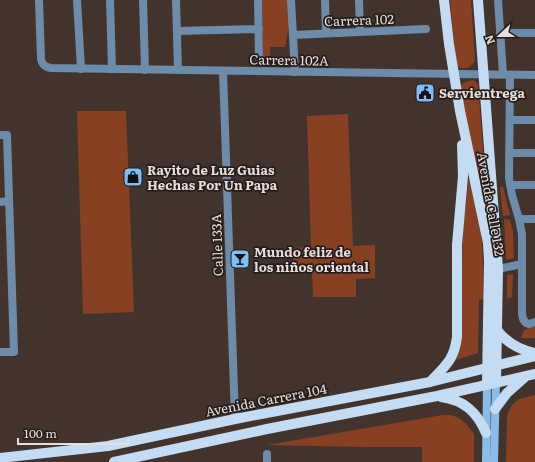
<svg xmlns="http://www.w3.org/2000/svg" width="535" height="462" font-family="Literata,serif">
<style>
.green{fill:#884023}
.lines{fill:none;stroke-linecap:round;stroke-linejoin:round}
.minor{stroke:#6c8ca9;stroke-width:8}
.tertiary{stroke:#6c8ca9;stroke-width:8}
.secondary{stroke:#89bce9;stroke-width:8}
.primary{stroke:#c3dcf4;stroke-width:10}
.labels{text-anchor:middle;stroke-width:3.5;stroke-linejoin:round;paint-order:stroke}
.street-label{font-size:13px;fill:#e8ddda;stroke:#241d1a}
.poi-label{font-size:13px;font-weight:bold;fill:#e8ddda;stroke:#241d1a;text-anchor:start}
</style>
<rect width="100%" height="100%" fill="#43332d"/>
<path class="green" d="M262 0H288L289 26 285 47H270V60H263Z
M450 0H471L475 61C471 68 465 70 457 67L456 63Z
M472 80 475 81 478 84 489 231 460 88 463 83Z
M77 111H126L134 312 83 314Z
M348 114 353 246 375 245V278L356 279V297H313L312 273 293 274V248L311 247 307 116Z
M469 177 479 221 482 241 484 299 479 300 478 353 456 360 460 349 463 226Z
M500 187H503L510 215 503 216Z
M504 219 510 220 513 232 514 258 506 260Z
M513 274 512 297 507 299V275Z
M535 326V338H521L524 330Z
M535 395V462H506L507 415 512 405 519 399Z
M443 415H451L459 418 467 425 474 434V462H422V447H362L267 445Z"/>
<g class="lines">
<path class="minor" d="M77 0 81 69
M110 0 112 69
M143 0 145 70
M176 0 178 70
M258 0 259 58
M291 0 295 72
M325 0 326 33
M359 0 360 32
M498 0 503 74
M177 31 259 29
M500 33H535
M293 35 426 29
M510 75 509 178 512 195 519 219 522 234V314L523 319 526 323 529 324 535 322
M510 120H535
M0 135H7L14 352H0
M509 153H535
M510 185H535
M0 202 9 201
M519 219H535
M498 269 522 264
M267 462V454"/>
<path class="tertiary" d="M39 0 41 59C42 65 45 67 51 68L535 75
M223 71 235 419"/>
<path class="secondary" d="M486 462 487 384
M494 462 496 383"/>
<path class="primary" d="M444 0 449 44 460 111 488 243 489 261 487 384
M478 0 498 269 496 383
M497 330C507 343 519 350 535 353
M430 382C446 365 454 360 457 337V245L463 176 462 145
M441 397C464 400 477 412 486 433
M495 409 507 393 525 377
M0 458 108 446 235 419 430 382 535 356
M114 462 267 429 437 396 535 374"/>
</g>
<defs>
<g id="civic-square" transform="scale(1)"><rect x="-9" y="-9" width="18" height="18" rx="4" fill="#7bbef8" stroke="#241d1a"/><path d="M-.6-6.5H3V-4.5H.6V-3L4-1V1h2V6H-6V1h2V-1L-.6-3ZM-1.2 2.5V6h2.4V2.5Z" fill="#111"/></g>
<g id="shop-square" transform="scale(1)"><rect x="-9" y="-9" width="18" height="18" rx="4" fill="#7bbef8" stroke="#241d1a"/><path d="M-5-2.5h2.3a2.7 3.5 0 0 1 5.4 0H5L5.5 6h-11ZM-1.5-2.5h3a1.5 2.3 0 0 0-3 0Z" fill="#111"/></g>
<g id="bar-square" transform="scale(1)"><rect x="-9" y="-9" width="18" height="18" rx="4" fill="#7bbef8" stroke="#241d1a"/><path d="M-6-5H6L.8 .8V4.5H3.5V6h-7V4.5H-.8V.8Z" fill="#111"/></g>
</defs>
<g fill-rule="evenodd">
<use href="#civic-square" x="425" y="93"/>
<use href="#shop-square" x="133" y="177"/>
<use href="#bar-square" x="240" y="259"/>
</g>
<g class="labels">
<g class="street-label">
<text transform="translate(359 20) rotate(-2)" y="5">Carrera 102</text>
<text transform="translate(289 60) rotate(1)" y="5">Carrera 102A</text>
<text transform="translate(491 204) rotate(80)" y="5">Avenida Calle 132</text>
<text transform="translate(217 245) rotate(-92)" y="5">Calle 133A</text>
<text transform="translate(266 400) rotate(-11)" y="5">Avenida Carrera 104</text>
</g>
<g class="poi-label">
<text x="439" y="98">Servientrega</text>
<text x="147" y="175">Rayito de Luz Guias<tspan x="147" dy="15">Hechas Por Un Papa</tspan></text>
<text x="254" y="257">Mundo feliz de<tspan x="254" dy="15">los niños oriental</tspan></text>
</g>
</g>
<g transform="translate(499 36) rotate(248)" stroke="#241d1a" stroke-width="3" paint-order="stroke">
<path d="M0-3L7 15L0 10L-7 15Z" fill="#e8ddda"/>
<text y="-6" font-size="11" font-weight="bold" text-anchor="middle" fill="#e8ddda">N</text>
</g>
<path d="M18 438v6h110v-6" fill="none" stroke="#e8ddda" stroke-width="2"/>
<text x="24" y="438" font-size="12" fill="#e8ddda" stroke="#241d1a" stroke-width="3" paint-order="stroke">100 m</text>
</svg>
